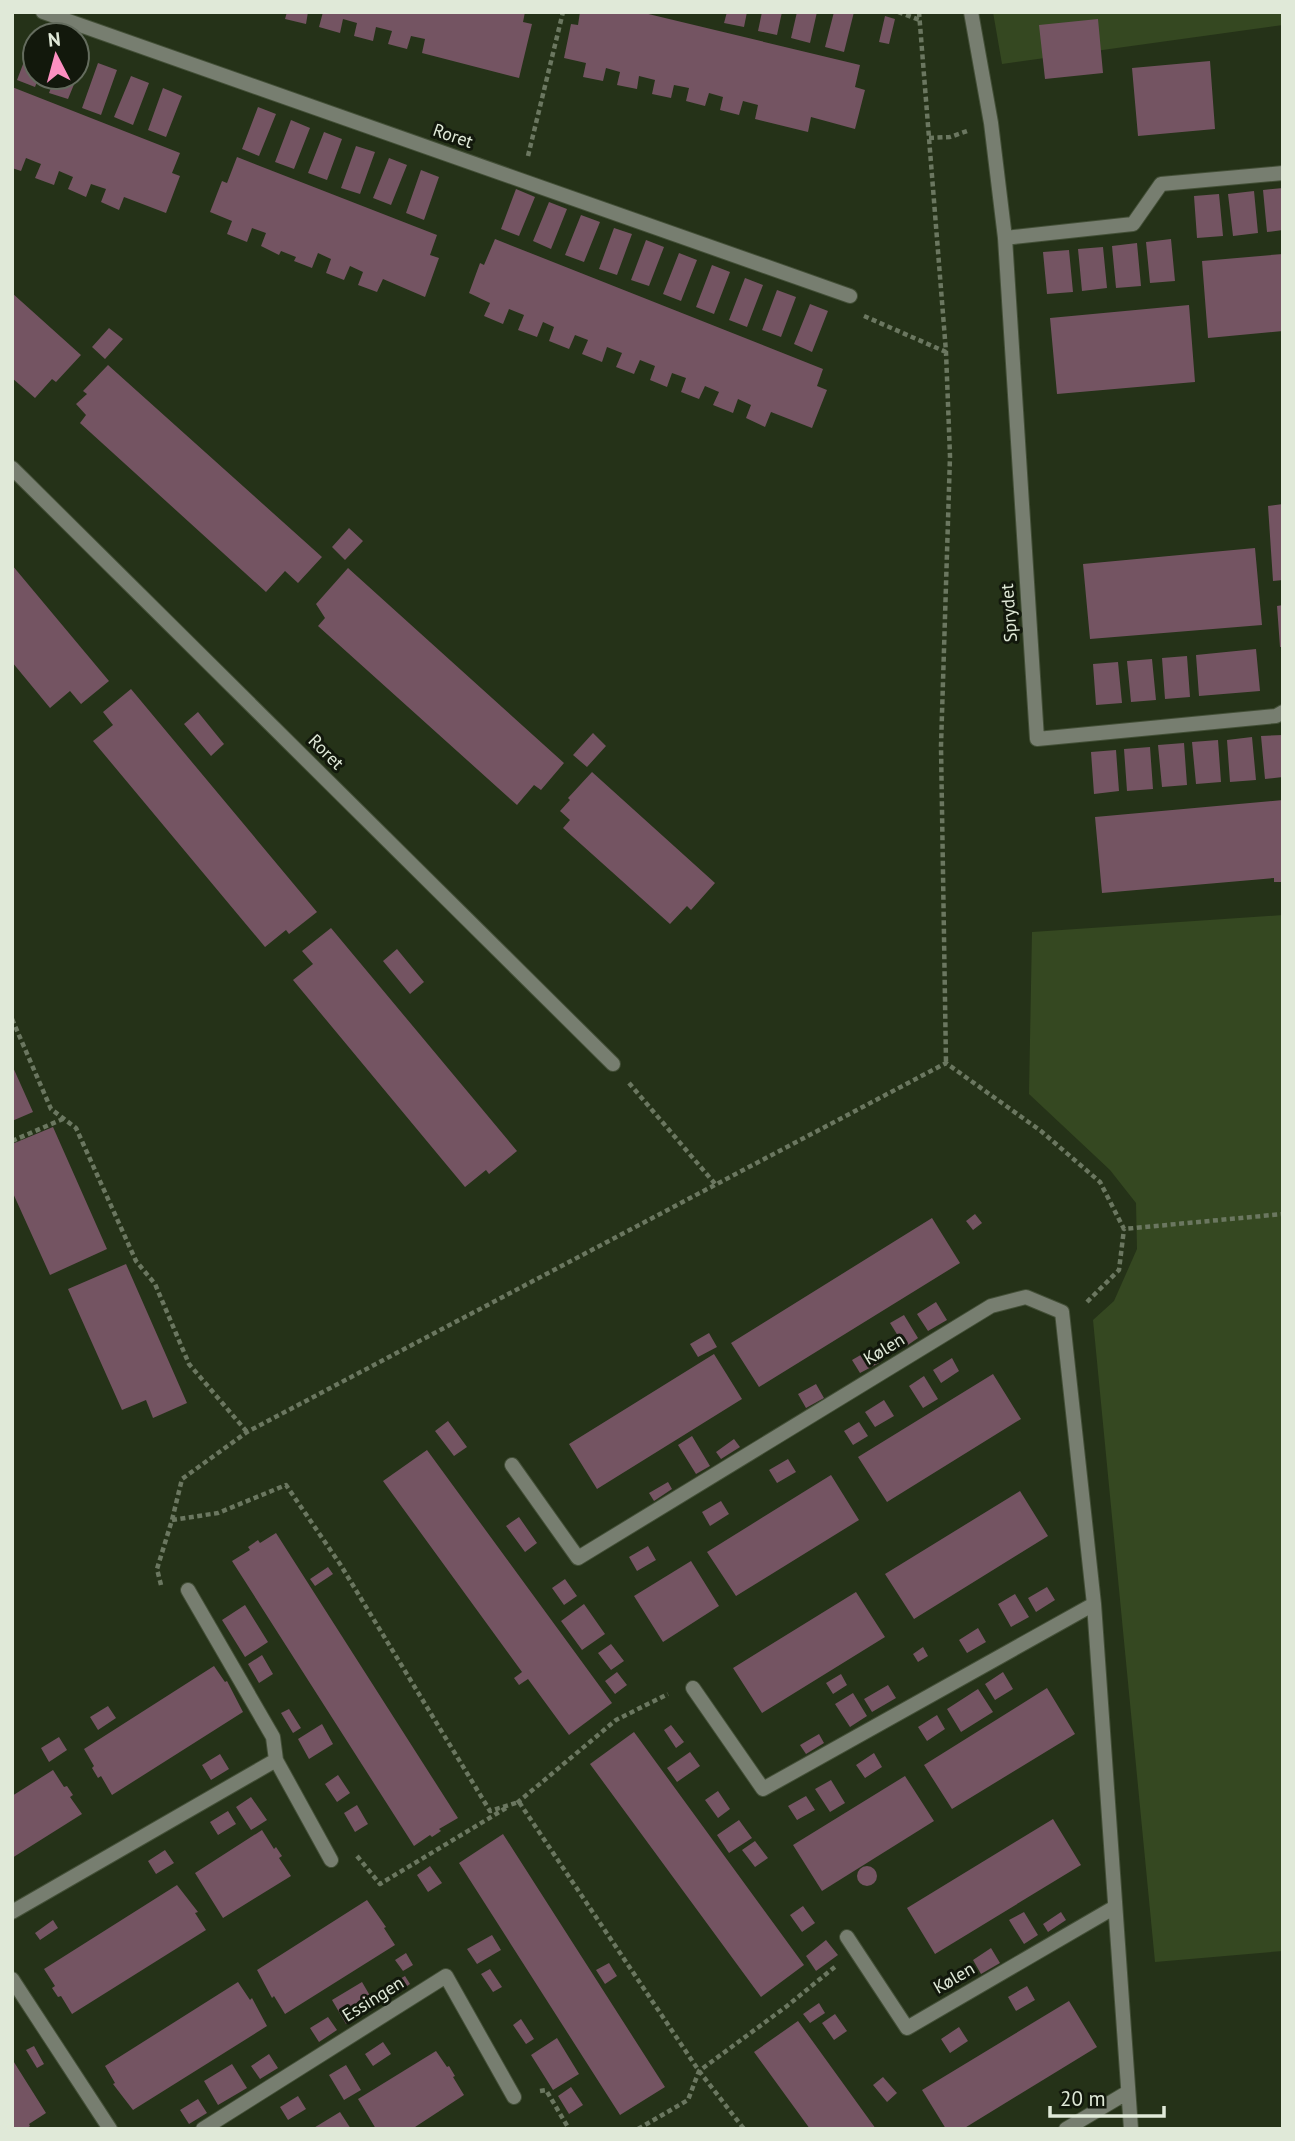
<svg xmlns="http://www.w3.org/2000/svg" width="1295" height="2141" font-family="'PT Sans',sans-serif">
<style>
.green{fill:#354821}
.building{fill:#745462}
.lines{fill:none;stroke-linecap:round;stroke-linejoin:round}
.street-casing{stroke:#434f37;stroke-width:16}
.path{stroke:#6b7760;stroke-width:4.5;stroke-dasharray:5 3.5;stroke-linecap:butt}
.street{stroke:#777e70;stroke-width:14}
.labels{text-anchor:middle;stroke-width:6;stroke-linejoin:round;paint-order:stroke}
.street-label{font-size:18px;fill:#e0e9d8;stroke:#12180c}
</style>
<rect width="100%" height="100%" fill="#253218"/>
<path class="green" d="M993 12H1283V25L1002 64Z
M1283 915V1951L1155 1962 1093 1320 1114 1301 1137 1249 1136 1203 1110 1170 1029 1094 1032 932Z"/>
<path class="building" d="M287 12H308L306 24 285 19Z
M323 12H525L523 22 532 24 519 78 422 53 425 39 411 36 407 49 388 44 392 31 376 27 373 41 354 36 357 23 343 19 340 33 319 27Z
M580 12H640L860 65 855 87 865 90 855 129 811 117 808 132 755 119 758 105 743 101 739 115 720 110 723 97 709 93 705 106 686 101 689 88 674 85 671 98 652 94 655 80 639 76 637 89 617 85 620 72 606 68 603 81 583 77 586 63 564 58 571 24 578 25Z
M727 12H747L744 27 724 23Z
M762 12H782L777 35 758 31Z
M797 12H817L810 43 791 38Z
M834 12H854L844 52 825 47Z
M885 16 895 19 889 44 879 42Z
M1098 19 1103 73 1045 79 1039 25Z
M33 38 35 39V77H39L35 87 17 80Z
M1210 61 1215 129 1138 136 1132 68Z
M98 63 117 70 101 115 82 108Z
M131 76 149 83 133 125 114 117Z
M55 77H77L68 99 49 93Z
M12 87 180 153 172 173 180 176 166 213 124 197 119 210 101 202 106 189 91 184 86 197 68 189 73 177 59 171 54 185 35 178 41 164 26 158 21 171 12 168Z
M163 88 182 96 166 137 148 130Z
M258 107 276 114 259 156 242 149Z
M291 120 310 128 294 169 275 162Z
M324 132 342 139 327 180 308 173Z
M356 146 375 152 360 194 341 188Z
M237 157 437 235 430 255 439 258 425 297 383 279 377 292 358 285 363 272 350 266 344 280 326 273 331 259 318 253 312 268 294 261 296 257 281 251 279 255 261 246 266 233 252 228 247 242 227 234 232 221 210 212 222 181 227 183Z
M389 158 407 165 391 205 373 198Z
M421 170 439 177 424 220 406 213Z
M1283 188V230L1267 232 1263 190Z
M516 189 535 197 519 236 501 229Z
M1254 191 1258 233 1233 236 1228 194Z
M1219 194 1223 236 1197 238 1194 196Z
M549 202 567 209 551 249 533 241Z
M581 215 600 222 584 262 565 255Z
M614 228 632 234 617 275 599 269Z
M495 239 823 369 817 386 827 390 812 428 771 412 765 427 746 418 751 405 738 399 733 413 713 405 719 392 705 386 699 399 681 392 686 378 672 373 667 387 650 380 655 366 640 360 634 374 616 367 622 353 607 347 602 362 582 354 588 340 575 335 569 349 549 341 554 327 543 322 537 337 518 330 524 315 509 309 503 324 484 316 490 303 469 293 480 263 484 265Z
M1171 239 1175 281 1150 283 1146 242Z
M646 240 664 247 649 286 631 280Z
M1137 243 1141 286 1116 288 1112 246Z
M1103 247 1107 288 1082 291 1078 249Z
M1069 250 1073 292 1047 294 1043 252Z
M679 253 697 260 681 301 663 294Z
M1283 254V331L1208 338 1202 261Z
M712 265 730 272 714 314 696 307Z
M745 278 763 285 747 327 729 320Z
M777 290 796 297 781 337 762 330Z
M12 293 81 355 56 382 52 379 35 398 12 378Z
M810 304 828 311 812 352 794 344Z
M1189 305 1195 382 1057 394 1050 318Z
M109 328 123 339 105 359 92 347Z
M108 365 322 557 298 583 285 571 266 592 80 423 86 415 76 404 87 394 83 391Z
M1283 504V580L1273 581 1268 506Z
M349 528 363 541 345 560 332 547Z
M1255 548 1262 625 1090 639 1083 564Z
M12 565 109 681 81 704 70 691 50 708 12 662Z
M348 568 564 763 541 790 534 785 517 805 318 626 325 618 316 604Z
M1283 605V647H1280L1277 606Z
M1256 649 1260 691 1199 696 1196 655Z
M1187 656 1190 697 1165 699 1162 658Z
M1152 659 1156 700 1131 702 1127 661Z
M1118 662 1122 703 1096 705 1093 664Z
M131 689 317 912 289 934 286 930 265 947 93 741 113 725 103 712Z
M198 712 224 744 211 756 184 724Z
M593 733 606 746 587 767 573 755Z
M1283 735V777L1265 779 1261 736Z
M1252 737 1256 780 1230 782 1227 740Z
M1218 740 1221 782 1196 784 1192 742Z
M1184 743 1187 785 1162 787 1158 745Z
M1150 747 1153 789 1127 791 1124 749Z
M1116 750 1119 791 1094 794 1091 752Z
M592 772 715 883 691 910 687 906 670 924 563 828 570 820 560 811 570 800 568 798Z
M1283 800V882H1274V878L1102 893 1095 817Z
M331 928 517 1151 489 1174 486 1170 465 1187 293 980 313 964 302 951Z
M397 949 424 982 410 994 383 961Z
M12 1065 33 1112 12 1121Z
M53 1127 107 1249 50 1275 12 1191V1144Z
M975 1214 982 1223 973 1230 966 1221Z
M932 1218 960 1263 759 1387 731 1343Z
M126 1264 187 1403 153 1418 146 1400 122 1410 68 1289Z
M936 1302 947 1320 928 1331 917 1314Z
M904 1315 918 1338 905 1347 890 1323Z
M709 1333 717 1347 698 1357 690 1344Z
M871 1349 879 1363 860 1373 852 1360Z
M714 1354 742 1399 597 1489 569 1444Z
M952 1358 959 1371 941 1383 933 1370Z
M993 1374 1021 1419 887 1502 858 1457Z
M924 1376 938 1399 923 1408 909 1386Z
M816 1384 824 1398 806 1408 798 1394Z
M884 1400 894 1416 875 1427 865 1412Z
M448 1421 467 1447 454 1456 435 1431Z
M859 1422 868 1436 853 1445 844 1431Z
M692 1436 710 1466 696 1474 678 1445Z
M734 1439 740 1447 721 1459 716 1452Z
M427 1450 612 1703 569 1735 528 1679 519 1685 514 1678 522 1672 383 1481Z
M788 1459 796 1472 777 1483 769 1470Z
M831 1475 859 1520 736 1596 707 1552Z
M668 1482 672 1489 654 1501 649 1493Z
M1020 1491 1048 1536 914 1619 885 1574Z
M721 1501 729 1514 710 1526 702 1512Z
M519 1517 537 1543 525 1552 506 1526Z
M276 1533 458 1818 439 1829 441 1831 432 1837 430 1835 414 1846 232 1561 250 1550 248 1547 258 1540 260 1543Z
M648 1546 656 1560 637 1571 629 1557Z
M691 1561 719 1606 663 1642 634 1596Z
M328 1567 333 1574 315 1586 310 1579Z
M565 1579 577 1596 564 1605 552 1588Z
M1047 1587 1055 1600 1036 1612 1028 1598Z
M856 1592 885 1637 762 1713 733 1668Z
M1015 1594 1029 1617 1011 1627 998 1604Z
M584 1604 605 1634 582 1650 561 1621Z
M245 1605 268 1642 245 1657 222 1620Z
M978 1628 986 1642 967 1653 959 1640Z
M611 1644 624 1661 611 1670 598 1653Z
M923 1647 928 1656 918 1662 913 1654Z
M262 1655 273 1674 259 1683 248 1664Z
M214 1666 225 1682 227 1681 243 1712 112 1795 101 1776 98 1778 92 1768 94 1766 84 1749Z
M617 1672 627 1685 615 1694 605 1681Z
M1003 1672 1013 1689 995 1700 985 1684Z
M841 1674 847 1685 833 1694 826 1683Z
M888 1685 896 1698 872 1712 864 1699Z
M1047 1688 1075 1734 952 1809 924 1765Z
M978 1689 993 1712 961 1732 947 1709Z
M853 1693 867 1716 850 1727 835 1704Z
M108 1706 116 1718 98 1730 90 1717Z
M289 1709 301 1728 293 1733 281 1713Z
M937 1715 945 1729 927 1741 918 1727Z
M322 1724 333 1744 309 1759 298 1739Z
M671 1725 684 1742 676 1748 664 1730Z
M634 1732 804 1965 761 1997 590 1764Z
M819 1734 824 1743 806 1754 800 1745Z
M59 1737 67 1750 49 1762 41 1748Z
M690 1752 700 1766 677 1782 667 1768Z
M874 1753 882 1767 865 1778 856 1765Z
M220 1754 229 1769 211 1780 202 1765Z
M53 1770 64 1787 67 1786 73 1795 70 1797 82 1814 12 1858V1796Z
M338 1775 350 1793 337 1802 325 1784Z
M905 1776 934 1821 822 1891 793 1845Z
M831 1780 845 1803 830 1812 815 1789Z
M718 1791 730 1809 718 1818 705 1800Z
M806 1796 815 1810 797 1820 788 1806Z
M251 1797 267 1820 251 1830 236 1807Z
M357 1805 368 1824 355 1832 344 1813Z
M228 1811 236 1824 218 1835 210 1822Z
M1053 1819 1081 1865 935 1954 907 1908Z
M739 1820 752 1838 729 1853 717 1835Z
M262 1830 274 1849 276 1847 282 1856 279 1858 291 1876 223 1918 195 1873Z
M503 1834 665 2087 620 2115 459 1863Z
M755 1841 768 1858 755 1867 742 1850Z
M165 1850 174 1863 156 1874 148 1861Z
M857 1876a10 10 0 1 1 20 0a10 10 0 1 1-20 0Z
M430 1866 442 1883 428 1892 417 1875Z
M177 1885 198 1912 195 1913 206 1930 72 2014 61 1996 58 1997 52 1988 55 1986 44 1969Z
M367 1900 386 1927 384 1928 395 1945 285 2014 274 1996 272 1998 257 1970Z
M803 1906 815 1923 802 1932 790 1915Z
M1024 1912 1038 1935 1024 1944 1009 1920Z
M1061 1912 1066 1920 1048 1932 1043 1924Z
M53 1920 58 1928 40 1940 35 1933Z
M492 1935 501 1950 477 1964 467 1949Z
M826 1940 838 1955 816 1971 806 1956Z
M991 1948 1000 1963 981 1974 973 1960Z
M406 1953 413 1965 403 1971 395 1960Z
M609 1963 617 1976 605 1984 596 1970Z
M490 1969 502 1987 493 1992 481 1974Z
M405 1976 410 1984 392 1996 386 1987Z
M238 1982 250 2000 252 1998 267 2026 133 2110 113 2084 115 2083 105 2066Z
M362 1982 376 2006 346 2024 332 2000Z
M1027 1986 1035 2000 1016 2011 1008 1997Z
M1069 2001 1097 2047 963 2129H946L922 2090Z
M819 2003 825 2013 810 2023 803 2014Z
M835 2014 847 2031 834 2040 822 2023Z
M328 2017 337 2030 319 2042 310 2028Z
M521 2019 534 2039 526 2044 513 2025Z
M798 2021 876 2129H810L754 2052Z
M959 2027 968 2041 950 2053 941 2039Z
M557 2038 579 2074 553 2090 531 2055Z
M383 2042 391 2054 373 2066 365 2054Z
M34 2046 44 2064 37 2068 26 2050Z
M436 2051 447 2067 449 2066 455 2076 453 2077 464 2095 412 2129H376L358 2099Z
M269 2054 278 2068 260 2079 251 2066Z
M12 2059 46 2113 29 2124 30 2126 26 2129H12Z
M232 2064 247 2088 218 2105 204 2081Z
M346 2065 361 2090 344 2100 329 2075Z
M883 2077 897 2093 887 2102 873 2085Z
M571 2087 583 2105 569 2114 558 2096Z
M298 2096 306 2109 288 2120 280 2107Z
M198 2099 207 2113 189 2124 180 2110Z
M340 2112 351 2129H312Z"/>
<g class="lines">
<g class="street-casing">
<path id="street" d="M43 12 850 296
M971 12 991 123 1005 238 1037 739 1276 716 1283 712
M1005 238 1133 224 1161 184 1283 173
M12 468 613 1064
M512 1465 578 1558 991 1306 1026 1297 1062 1312 1094 1604 1131 2129
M693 1688 763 1789 1094 1604
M276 1760 331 1860
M12 1912 276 1760 273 1737 188 1590
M847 1937 907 2028 1115 1907
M12 1979 110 2129
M203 2129 446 1976 514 2097
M1066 2129 1128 2092"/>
</g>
<path class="path" d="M898 12 920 20
M919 12 946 352 950 456 941 746 946 1063
M929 138 950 137 967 131
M528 156 563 12
M864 316 946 352
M12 1019 51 1109 76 1128 136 1261 155 1284 189 1364 247 1432
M629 1083 716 1185
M12 1141 63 1119
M1087 1302 1119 1270 1124 1229
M172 1520 218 1513 286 1485 340 1564 490 1811 519 1802 699 2071 744 2129
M161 1585 157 1569 172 1520 182 1479 247 1432 946 1063 1041 1131 1100 1182 1124 1229 1283 1214
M517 1803 616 1720 668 1694
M357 1856 380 1884 506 1808
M540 2091 546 2090 569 2129
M638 2129 688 2100 699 2071 787 2006 836 1966"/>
<use href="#street" class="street"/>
</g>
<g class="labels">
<g class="street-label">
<text transform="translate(453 136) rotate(19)" y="6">Roret</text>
<text transform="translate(1009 613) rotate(-94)" y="6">Sprydet</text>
<text transform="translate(326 752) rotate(45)" y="6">Roret</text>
<text transform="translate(884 1349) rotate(-31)" y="6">Kølen</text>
<text transform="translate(954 1978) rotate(-30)" y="6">Kølen</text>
<text transform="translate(373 1999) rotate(-32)" y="6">Essingen</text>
</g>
</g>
<rect width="1295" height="2141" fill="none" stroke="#e0e9d8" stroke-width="28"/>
<g transform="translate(56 56) rotate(354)"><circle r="33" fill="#12180c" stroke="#646c5e" stroke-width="2"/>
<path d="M0-5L12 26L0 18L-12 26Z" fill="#fc8fc1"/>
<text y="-10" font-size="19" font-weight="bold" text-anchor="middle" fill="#e0e9d8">N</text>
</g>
<path d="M1050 2106v10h114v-10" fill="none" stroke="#e0e9d8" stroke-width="3.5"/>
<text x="1060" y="2106" font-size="21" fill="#e0e9d8" stroke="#12180c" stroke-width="5" paint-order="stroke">20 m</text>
</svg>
